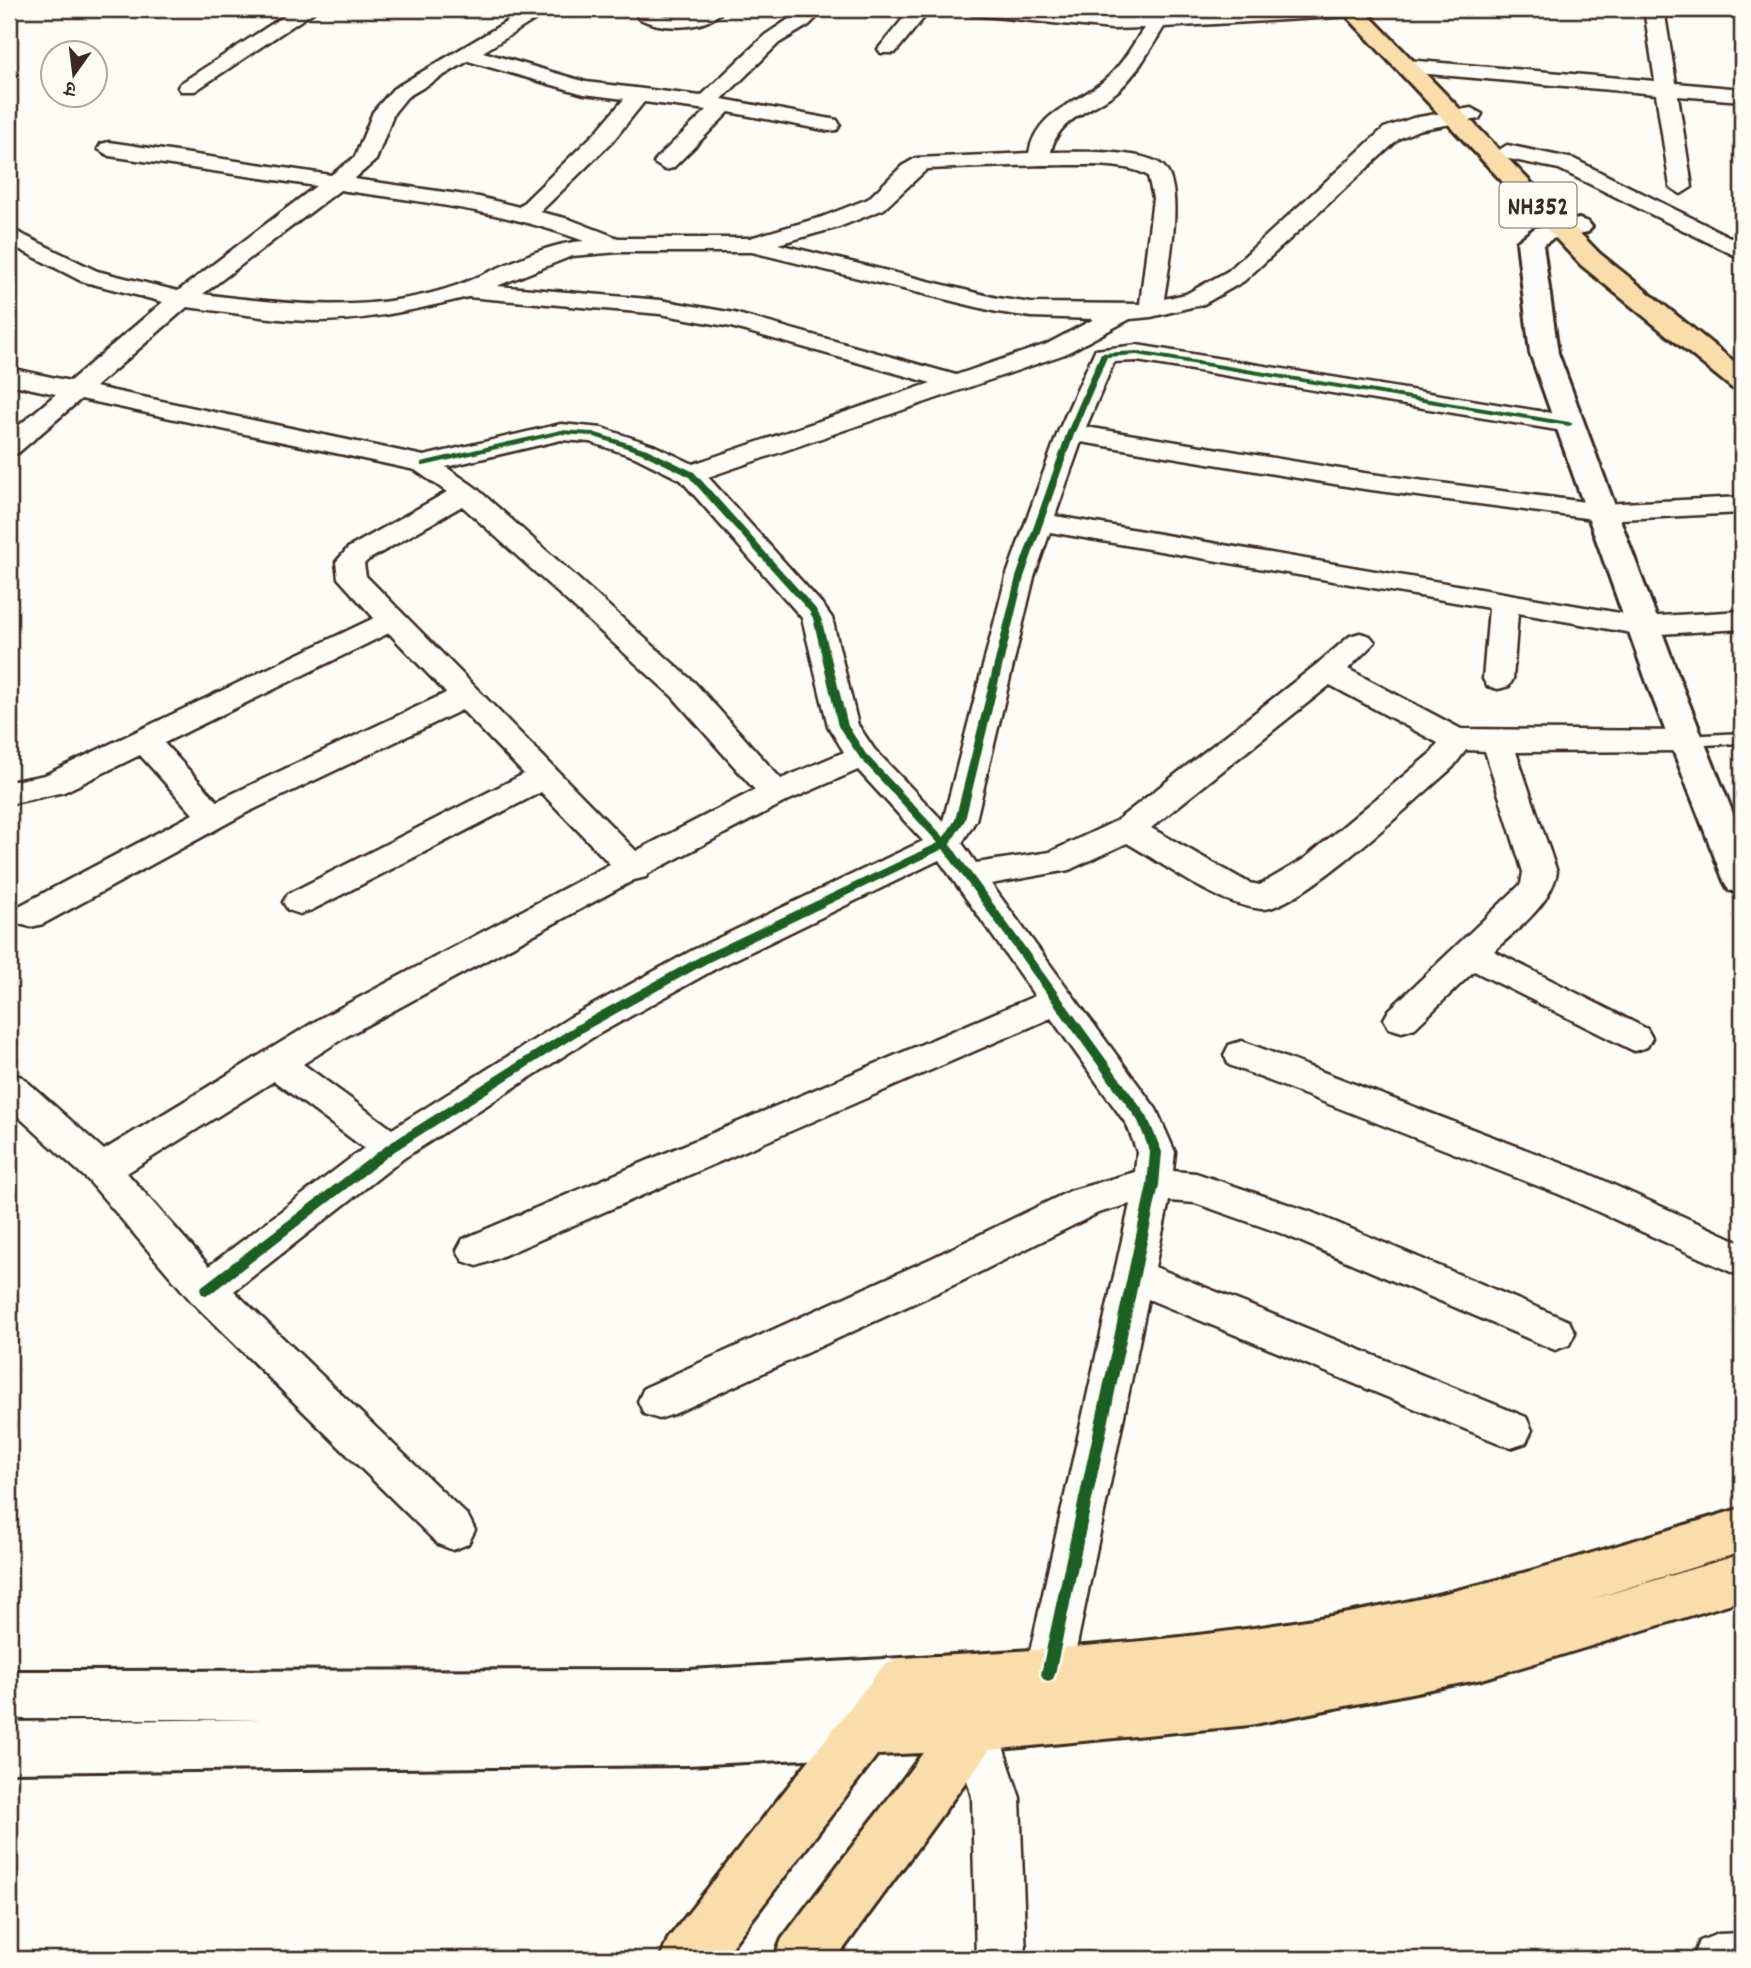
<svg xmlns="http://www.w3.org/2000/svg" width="1751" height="1968" font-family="Dekko,'Playpen Sans Deva',sans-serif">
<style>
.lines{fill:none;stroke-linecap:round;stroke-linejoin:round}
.lane-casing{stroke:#3b2a1e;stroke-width:5}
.street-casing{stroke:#3b2a1e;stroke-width:5}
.secondary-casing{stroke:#3b2a1e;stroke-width:6}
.highway-casing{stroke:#3b2a1e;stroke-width:6}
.lane{fill:#fdfcf7;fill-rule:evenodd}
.street{fill:#fdfcf7;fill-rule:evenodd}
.secondary{fill:#fdfcf7;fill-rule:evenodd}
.highway{fill:#f9deab;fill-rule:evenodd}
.cycleway-casing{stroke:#fdfcf7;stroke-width:5}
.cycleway{fill:#1b5e20;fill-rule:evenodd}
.labels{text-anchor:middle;stroke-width:6;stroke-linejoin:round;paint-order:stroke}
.shield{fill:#fdfcf7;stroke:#75695f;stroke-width:2}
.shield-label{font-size:26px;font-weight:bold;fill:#3b2a1e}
</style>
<rect width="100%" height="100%" fill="#fdfcf7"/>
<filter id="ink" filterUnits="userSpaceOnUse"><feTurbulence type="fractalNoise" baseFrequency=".0143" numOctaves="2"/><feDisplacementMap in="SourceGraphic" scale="14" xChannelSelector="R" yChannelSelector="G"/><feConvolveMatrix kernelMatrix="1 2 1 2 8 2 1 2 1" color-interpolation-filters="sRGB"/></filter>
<g filter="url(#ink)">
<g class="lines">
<g class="lane-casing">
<path id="lane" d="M1742 733V743L1686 746 1678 741 1686 736Z"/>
</g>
<g class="street-casing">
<path id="street" d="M295 9H318L195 91H181L178 87 181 83Z
M528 9H552L483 52 586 82 701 96 765 35 804 9H825L809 25 779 43 722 99 837 120 840 125 837 130 829 131 729 112 673 168 665 170 654 163 657 158 707 110 644 102 612 142 540 212 569 219 618 238H750L822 217 868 199 902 166 916 158 1029 153C1037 110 1076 105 1105 80 1121 66 1132 46 1144 28L1112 29 973 15 963 9H1030L1112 17 1214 14 1210 9H1232L1237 13 1382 9 1372 15 1164 27C1151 48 1138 72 1120 89 1095 111 1058 116 1051 152 1077 152 1144 149 1163 166 1186 187 1168 269 1164 299L1186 294 1228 271 1384 128 1413 118 1471 108 1482 114 1479 119 1418 130 1400 138 1244 281 1204 304 1151 317 1130 319 1065 354 708 477 822 604 832 618 858 725 874 749 943 821 1006 577 1058 432 1095 350 1137 345 1569 416 1578 418 1582 424 1578 430 1569 432 1137 361 1114 362 1086 427 1364 473 1601 504 1742 497V513L1601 520 1364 489 1081 442 1055 516 1643 617 1742 611V629L1643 635 1518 613 1513 679 1509 686 1498 689 1487 686 1483 679 1489 608 1050 532 1034 577 976 820 962 843 976 863 1050 852 1116 821 1317 664 1350 636 1360 633 1370 636 1375 642 1348 669 1461 729 1686 731 1697 734 1702 741 1697 748 1686 751 1516 752 1557 872C1550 906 1518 928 1494 951L1647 1029 1652 1038 1647 1047 1634 1051 1474 971 1415 1028 1402 1032 1389 1028 1384 1019 1389 1010 1521 884 1523 872 1485 751 1466 750 1453 767C1422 794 1296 913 1261 909 1213 903 1168 866 1127 843L1069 870 991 884 1156 1109 1175 1152 1173 1171 1196 1173 1311 1212 1569 1321 1575 1333 1569 1345 1555 1350 1283 1234 1195 1203 1169 1201 1155 1267 1526 1417 1532 1430 1526 1443 1511 1448 1148 1299 1071 1674 1064 1689 1048 1696 1032 1689 1025 1674 1130 1204 1098 1213 960 1282 674 1414 659 1419 644 1414 638 1401 644 1388 932 1258 1070 1191 1135 1172 1137 1152 1127 1125 1051 1018 491 1261 477 1266 463 1261 457 1250 463 1239 1035 996 939 860 717 968 595 1036 404 1158 234 1291 468 1516 475 1530 468 1544 453 1550 438 1544 192 1302 89 1181 9 1108V1073L22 1077 104 1150 321 1018 610 864 541 792 312 910 300 914 288 910 283 902 288 894 524 774 462 710 246 813 43 924 31 927 19 924 14 915 19 906 193 814 140 755 64 792 9 804V782L45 775 374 618 338 578 336 562 348 548 447 492 415 470 81 399 18 453 9 455V434L56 394 9 384V368L70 381 163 302 81 281 9 244V228L97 271 178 291 316 186 109 156 98 149 101 144 109 142 331 175 355 157 373 112 393 89ZM468 61 584 94 624 99 596 132 519 207 479 197 354 179 376 160 394 113 407 97ZM1043 165C1070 166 1126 161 1148 176L1153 198 1140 304 1031 303 997 298 778 244 839 227 884 209 927 169ZM340 190C422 202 506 211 584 241 540 244 499 270 458 285 376 314 287 305 203 294ZM619 252H752L997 312 1031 317 1094 319 1047 344 956 375 734 313 660 300 497 286 572 256ZM468 297 660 314 731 327 931 383 693 464 653 445 602 428 561 424 424 456 95 387 187 307C221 311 256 317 290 320 349 325 411 311 468 297ZM561 440 590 442 635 457 681 480 802 618 828 726 844 752 781 779 695 683 475 487 446 467ZM462 506 673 697 755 790 636 851 366 576 364 564 368 560ZM389 633 446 693 217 801 164 743ZM1330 685 1438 743 1431 753 1304 859 1260 885 1249 883 1151 828ZM858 770 923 841 693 950 569 1018 392 1129 303 1064 347 1036 634 880 646 877 649 873 787 801ZM274 1081 364 1148 209 1266 127 1173Z
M636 9H656C665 24 685 11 700 9 707 8 716 9 724 9 706 32 661 30 638 18Z
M911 9H931L895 53H881L878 49Z
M1644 9H1664L1676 83 1742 89V101L1678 96 1692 187 1681 194 1670 187 1656 94 1406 72 1396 66 1406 60 1655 81Z
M1507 145 1574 159 1742 243V259L1559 169 1499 157 1496 152Z
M1242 1041 1587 1173 1742 1243V1277L1561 1195 1229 1065 1224 1055 1229 1045Z
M975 1703 991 1710 1020 1798 1026 1959H976L972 1798 952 1726 959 1710Z
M1742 1933V1959H1693L1700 1941 1718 1934Z"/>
</g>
<g class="secondary-casing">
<path id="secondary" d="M1579 219 1588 222 1592 227 1588 232 1552 239 1543 245 1558 353 1684 691 1742 836V894L1729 890 1724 881 1650 691 1530 353 1517 242 1535 228Z
M902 1658 920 1665 927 1682 920 1699 902 1706 869 1708 882 1713 890 1731 882 1749 864 1756 687 1765 9 1772V1722L265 1719H9V1671L690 1670Z"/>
</g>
<g class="highway-casing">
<path id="highway" d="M1340 9H1363L1599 253 1742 368V390L1732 388 1581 265Z
M1742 1508V1552L1589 1600 1742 1554V1600L1482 1679 1250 1725 989 1750 836 1959H774L782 1939 923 1753 877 1755 722 1959H660L668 1939 884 1665 902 1658C1064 1649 1226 1638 1385 1606 1507 1582 1624 1543 1742 1508Z"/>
</g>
<use href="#lane" class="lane"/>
<use href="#street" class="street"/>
<use href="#secondary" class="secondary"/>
<use href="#highway" class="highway"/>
<g class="cycleway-casing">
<path id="cycleway" d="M1137 351 1569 422 1573 424 1569 426 1137 355 1107 357 1075 432 1024 577 965 820 950 844 1147 1116 1162 1152 1159 1185 1055 1674 1053 1679 1048 1681 1043 1679 1041 1674 1147 1185 1150 1152 1138 1121 943 849 709 962 586 1030 395 1151 210 1294 206 1295 202 1294 200 1290 202 1286 387 1145 578 1024 701 956 938 843 860 758 838 726 813 618 809 611 688 476 641 453 592 436 561 434 424 466H421V462L561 430 593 432 647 449 694 472 815 608 821 618 848 726 866 754 944 837 955 820 1016 577 1067 432 1101 353Z"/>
</g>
<use href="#cycleway" class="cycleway"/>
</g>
</g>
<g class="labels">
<rect class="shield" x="1499.5" y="182.5" width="77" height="45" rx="5"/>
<g class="shield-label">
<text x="1538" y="214">NH352</text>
</g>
</g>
<rect width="1751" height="1968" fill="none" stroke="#fdfcf7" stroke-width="35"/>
<rect x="18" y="18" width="1716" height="1933" fill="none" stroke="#3b2a1e" stroke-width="2.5" filter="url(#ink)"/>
<g transform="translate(74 74) rotate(194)"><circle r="33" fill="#fdfcf7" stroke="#afa8a0" stroke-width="2"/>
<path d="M0-5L12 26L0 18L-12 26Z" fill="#3b2a1e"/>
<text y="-10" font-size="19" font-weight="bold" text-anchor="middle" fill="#3b2a1e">उ</text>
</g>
</svg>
